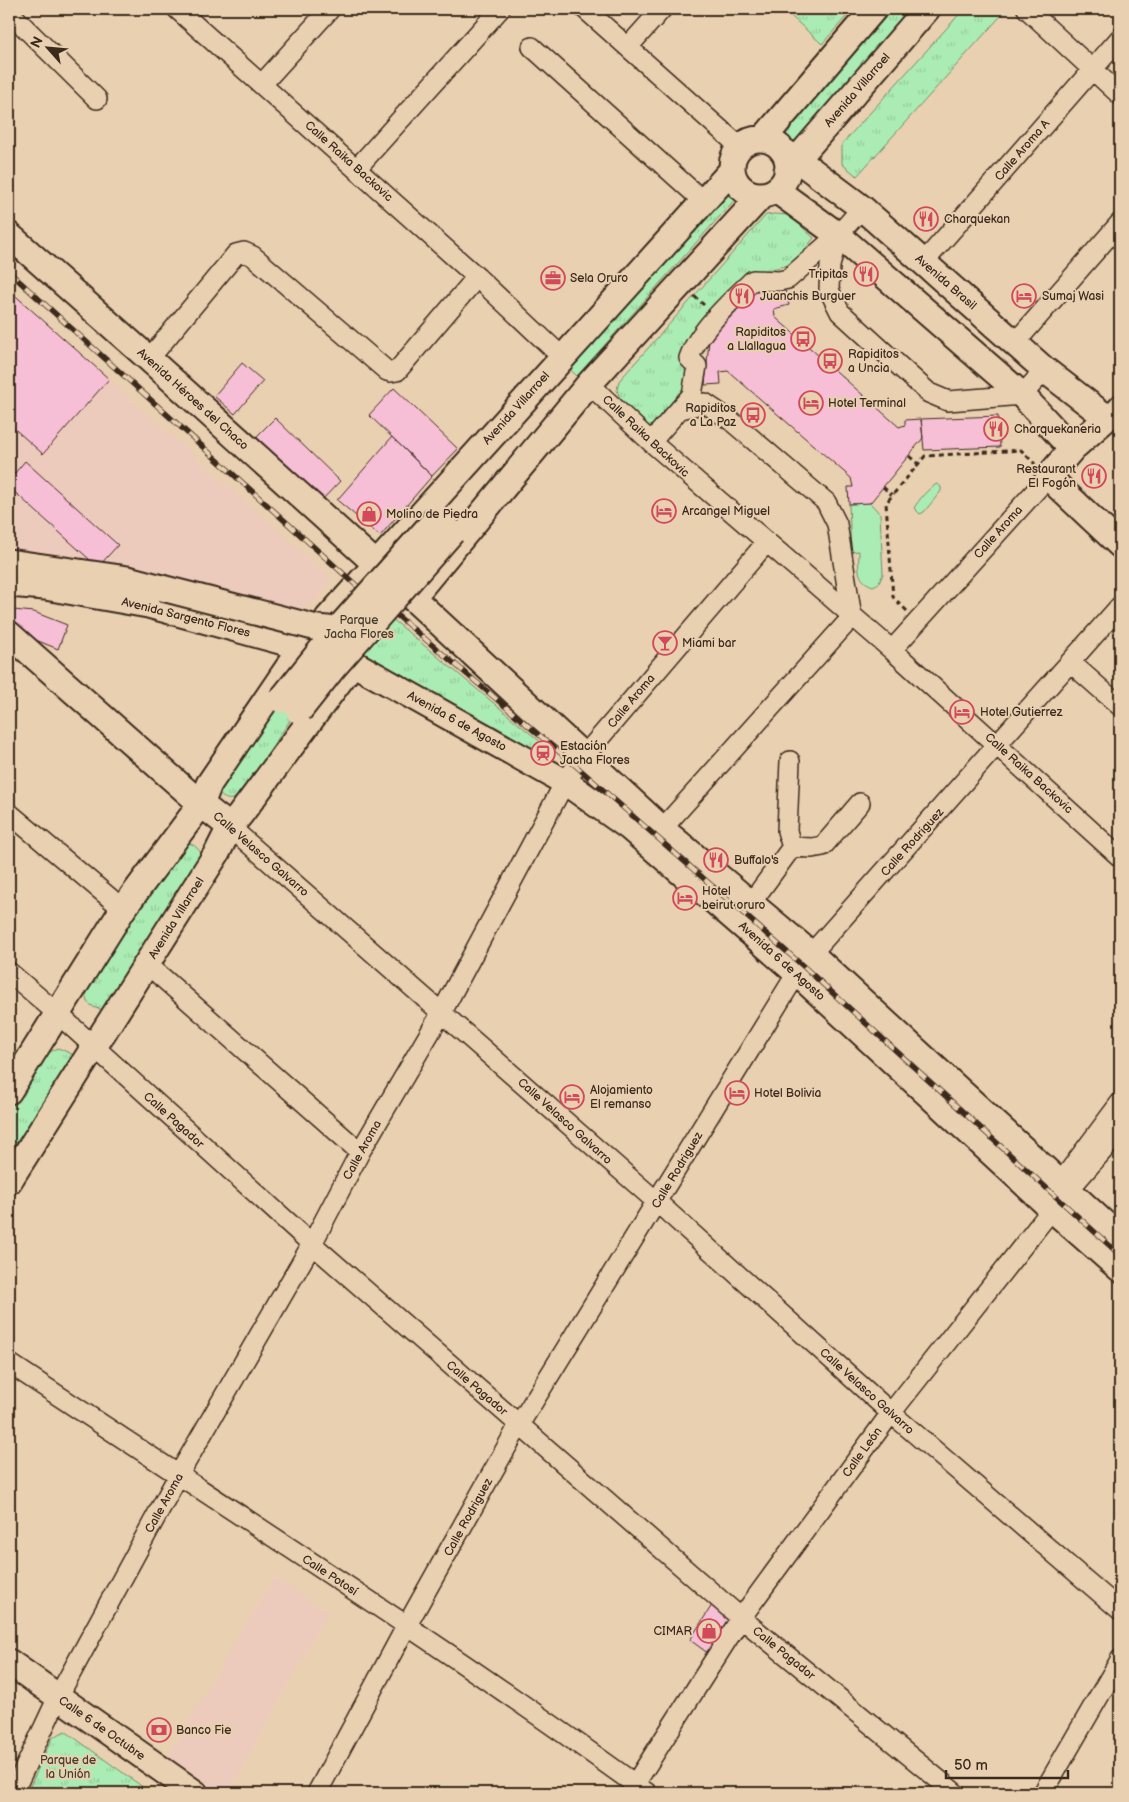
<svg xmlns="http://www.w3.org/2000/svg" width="1129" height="1802" font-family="'Balsamiq Sans',sans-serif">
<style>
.built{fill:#edcbbc}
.grass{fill:#abecb4;stroke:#738b69}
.park{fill:url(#park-tufts);stroke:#738b69}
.building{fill:#f6bfd6;stroke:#3b2a1e}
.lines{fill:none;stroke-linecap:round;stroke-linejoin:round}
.minor-casing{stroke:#3b2a1e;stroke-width:22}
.major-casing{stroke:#3b2a1e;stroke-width:29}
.path{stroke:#3b2a1e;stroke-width:3;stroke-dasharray:5 4;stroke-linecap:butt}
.minor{stroke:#e9d0b1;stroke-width:19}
.major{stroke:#e9d0b1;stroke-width:25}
.rail-casing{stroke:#3b2a1e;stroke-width:5.5}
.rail{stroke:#e9d0b1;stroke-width:4;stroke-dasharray:11;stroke-linecap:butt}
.major-bridge-casing{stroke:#3b2a1e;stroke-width:29;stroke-linecap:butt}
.major-bridge{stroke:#e9d0b1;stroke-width:25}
.labels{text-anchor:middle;stroke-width:4;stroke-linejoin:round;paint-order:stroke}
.street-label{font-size:12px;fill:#3b2a1e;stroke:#e9d0b1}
.poi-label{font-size:12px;fill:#3b2a1e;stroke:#e9d0b1;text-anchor:start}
.park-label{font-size:12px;fill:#463d2d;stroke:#e9d0b1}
</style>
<defs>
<pattern id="park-tufts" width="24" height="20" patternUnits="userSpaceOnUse" patternTransform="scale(1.25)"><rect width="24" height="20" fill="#abecb4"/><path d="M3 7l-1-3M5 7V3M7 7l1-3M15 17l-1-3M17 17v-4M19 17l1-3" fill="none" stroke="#94cb9a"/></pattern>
</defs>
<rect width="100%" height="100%" fill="#e9d0b1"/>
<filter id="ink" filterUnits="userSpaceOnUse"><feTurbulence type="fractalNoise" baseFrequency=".02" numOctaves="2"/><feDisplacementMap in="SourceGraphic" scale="10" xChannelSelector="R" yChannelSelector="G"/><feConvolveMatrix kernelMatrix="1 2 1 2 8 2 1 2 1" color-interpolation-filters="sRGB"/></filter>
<g filter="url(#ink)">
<path class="built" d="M9 290 331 578 316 602 294 613 197 584 92 562 9 549Z
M274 1576 328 1612 229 1793H213L165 1760Z"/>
<path class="grass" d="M937 484 941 487V491L924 512 920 514 914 508C919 500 928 488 937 484Z
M870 503 880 514 883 574 879 583 873 586C855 580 859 567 859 551L851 552 849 504Z"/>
<path class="park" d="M783 9H853L822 44Z
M884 9H916L794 147 775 131Z
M964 9H1007L857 176 842 164V144Z
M725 187 737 197 577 376 565 365Z
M775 214 789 215 814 238 793 264 772 269 753 280 709 340 697 366 681 391 650 427 620 398 617 390 619 381 766 215Z
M379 608 555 754 550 765 357 656Z
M300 663 322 672 242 793C233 801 227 802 218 793Z
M185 841C197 846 201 850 204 862L105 1010 95 1008 87 1002 84 988 90 976Z
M58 1048 72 1054 74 1061 9 1171V1110L44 1055Z
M65 1731 151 1793H27L52 1738Z"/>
<path class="building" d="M754 287 785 291 789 305 774 309 775 317 899 427 905 425V420L921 419 923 438 870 503 849 504 848 487H853L851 478 728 371 720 372 721 384 705 385 709 340Z
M9 290 109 379 43 454 9 424Z
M242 363 263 381 235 414 214 396Z
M394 388 458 449 432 476 369 415Z
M998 416 1000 447 924 450 921 419Z
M275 418 340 481 322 500 256 437Z
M392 437 432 476 380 536 337 500Z
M25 461 118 545 98 567 9 487V480Z
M13 610 34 612 67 625 58 649 26 636 9 622Z
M712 1605 725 1613 728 1622 709 1654 690 1640Z"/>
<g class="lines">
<g class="minor-casing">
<path id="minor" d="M177 9 477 277 562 357
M585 9 740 147
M1027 9 1120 95
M9 12 97 99
M532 47 703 201
M628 47 662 9
M262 84 330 9
M357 168 500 9
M838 235 830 266 829 290 840 312 929 393 948 401 1022 395 1045 370
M924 262 1120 38
M1015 343 1120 223
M149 359 236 254 244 252 253 256 387 371 391 372 397 371 477 277
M589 384 651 442 892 650 1120 857
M681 409 705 403 730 420 826 502 837 524 852 617
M1107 418 1120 404
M651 442 692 395 697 366 689 358C698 331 732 300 753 280L779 281 788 279 838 235 862 208
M892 650 1048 477
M1070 662 1120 706
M9 813 123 909
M230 827 657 1202 891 1413 1120 1610
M662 829 852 617
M792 847 812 848 823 846 860 803
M751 903 792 847 787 831 790 761
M147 964 360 1152
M9 972 58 1014 312 1244 741 1618 955 1793
M1061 1182 1120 1103
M9 1363C222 1505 440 1642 647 1793
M13 1793 58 1697 178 1476 312 1244 360 1152 442 1012 565 782 584 756 766 543
M317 1793 407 1625 519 1425 797 973 811 954 1120 606
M631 1793 635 1784 741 1618 891 1413 1052 1209 1120 1131
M1043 1793 1120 1660"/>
</g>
<g class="major-casing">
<path id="major" d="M763 139 874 9
M732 167a28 28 0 1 1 56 0a28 28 0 1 1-56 0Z
M782 150 798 160 862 208 1045 370 1107 418 1072 449 1048 477 1120 545
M787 171 927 9
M776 190 838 235 1022 395 1072 449
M9 235 149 359 376 564 662 829 811 954 1120 1238
M9 562 128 579 162 588
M9 584 45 587 148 605 302 647 353 663 565 782 630 828 797 973 1052 1209 1120 1269
M412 598 589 384 762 195
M9 634 201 804 230 827
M321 648 320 639 328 618 732 170
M9 1091 123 909 201 804 209 784 302 647
M9 1181 217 853 230 827 240 815 353 663
M9 1662 195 1793"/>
</g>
<path class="path" d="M694 296 704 305
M909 456 918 464
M883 487 892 495
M907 611 893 597 886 503 925 456 1021 450 1035 464"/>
<use href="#minor" class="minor"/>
<use href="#major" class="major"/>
<g class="rail-casing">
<path id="rail" d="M9 272 357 586 393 612 576 766 803 966 1120 1255"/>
</g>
<use href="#rail" class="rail"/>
<g class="major-bridge-casing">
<path id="major-bridge" d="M162 588 317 628 337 630
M281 700 337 630 437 518
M299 711 333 668 452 532"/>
</g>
<use href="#major-bridge" class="major-bridge"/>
</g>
</g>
<defs>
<g id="restaurant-ring" transform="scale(1.25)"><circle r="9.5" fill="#e9d0b1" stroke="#d1495b" stroke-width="1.5"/><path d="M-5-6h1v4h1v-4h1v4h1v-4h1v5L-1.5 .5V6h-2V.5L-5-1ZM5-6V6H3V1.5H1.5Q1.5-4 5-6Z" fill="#d1495b"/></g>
<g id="office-ring" transform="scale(1.25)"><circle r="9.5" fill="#e9d0b1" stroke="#d1495b" stroke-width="1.5"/><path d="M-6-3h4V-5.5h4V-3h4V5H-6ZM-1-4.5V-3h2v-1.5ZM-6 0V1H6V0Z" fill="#d1495b"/></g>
<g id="hotel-ring" transform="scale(1.25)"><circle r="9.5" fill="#e9d0b1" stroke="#d1495b" stroke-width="1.5"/><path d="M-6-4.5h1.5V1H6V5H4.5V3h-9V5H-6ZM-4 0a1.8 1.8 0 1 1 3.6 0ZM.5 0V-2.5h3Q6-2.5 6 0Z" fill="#d1495b"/></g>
<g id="bus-ring" transform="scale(1.25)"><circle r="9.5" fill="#e9d0b1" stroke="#d1495b" stroke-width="1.5"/><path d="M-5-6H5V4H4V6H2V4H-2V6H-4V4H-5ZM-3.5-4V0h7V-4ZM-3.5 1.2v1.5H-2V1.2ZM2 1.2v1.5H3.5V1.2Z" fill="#d1495b"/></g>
<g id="shop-ring" transform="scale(1.25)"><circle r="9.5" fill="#e9d0b1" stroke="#d1495b" stroke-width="1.5"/><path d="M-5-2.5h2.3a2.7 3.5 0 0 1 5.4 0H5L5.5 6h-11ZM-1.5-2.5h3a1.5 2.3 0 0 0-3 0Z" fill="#d1495b"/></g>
<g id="bar-ring" transform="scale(1.25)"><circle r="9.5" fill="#e9d0b1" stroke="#d1495b" stroke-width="1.5"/><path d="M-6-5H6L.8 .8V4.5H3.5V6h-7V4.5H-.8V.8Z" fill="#d1495b"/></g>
<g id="station-ring" transform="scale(1.25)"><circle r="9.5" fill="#e9d0b1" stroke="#d1495b" stroke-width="1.5"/><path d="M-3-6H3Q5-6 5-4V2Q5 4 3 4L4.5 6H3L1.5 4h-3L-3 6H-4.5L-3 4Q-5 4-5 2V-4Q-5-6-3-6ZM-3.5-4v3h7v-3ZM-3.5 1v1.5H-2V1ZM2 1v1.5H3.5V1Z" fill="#d1495b"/></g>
<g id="bank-ring" transform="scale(1.25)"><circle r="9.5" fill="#e9d0b1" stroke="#d1495b" stroke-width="1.5"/><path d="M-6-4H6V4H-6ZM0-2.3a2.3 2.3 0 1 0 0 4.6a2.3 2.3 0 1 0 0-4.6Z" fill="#d1495b"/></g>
</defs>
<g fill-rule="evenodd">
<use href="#restaurant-ring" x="926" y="219"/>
<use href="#restaurant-ring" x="866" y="274"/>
<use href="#office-ring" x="553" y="278"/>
<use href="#restaurant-ring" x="742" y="296"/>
<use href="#hotel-ring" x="1024" y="296"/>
<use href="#bus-ring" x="803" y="339"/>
<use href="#bus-ring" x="830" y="361"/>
<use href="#hotel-ring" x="811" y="403"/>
<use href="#bus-ring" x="753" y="415"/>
<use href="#restaurant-ring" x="996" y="429"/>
<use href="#restaurant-ring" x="1094" y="476"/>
<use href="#hotel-ring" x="664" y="511"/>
<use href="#shop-ring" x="369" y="514"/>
<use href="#bar-ring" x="665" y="643"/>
<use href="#hotel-ring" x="962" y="712"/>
<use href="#station-ring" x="543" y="753"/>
<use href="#restaurant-ring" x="716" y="860"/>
<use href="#hotel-ring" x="685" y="898"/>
<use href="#hotel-ring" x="737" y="1093"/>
<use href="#hotel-ring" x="572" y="1097"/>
<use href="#shop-ring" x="709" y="1631"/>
<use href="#bank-ring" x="159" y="1730"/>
</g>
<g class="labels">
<g class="street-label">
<text transform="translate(857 90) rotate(-49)" y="4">Avenida Villarroel</text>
<text transform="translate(1022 150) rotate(-49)" y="4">Calle Aroma A</text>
<text transform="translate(349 161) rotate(42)" y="4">Calle Raika Backovic</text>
<text transform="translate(946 282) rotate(41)" y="4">Avenida Brasil</text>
<text transform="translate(193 399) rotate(42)" y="4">Avenida Héroes del Chaco</text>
<text transform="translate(516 408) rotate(-48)" y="4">Avenida Villarroel</text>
<text transform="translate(646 436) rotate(43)" y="4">Calle Raika Backovic</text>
<text transform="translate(998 532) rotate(-48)" y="4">Calle Aroma</text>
<text transform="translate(186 617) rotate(14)" y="4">Avenida Sargento Flores</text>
<text transform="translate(631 701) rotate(-50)" y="4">Calle Aroma</text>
<text transform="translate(457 721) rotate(29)" y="4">Avenida 6 de Agosto</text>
<text transform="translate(1029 773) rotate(42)" y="4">Calle Raika Backovic</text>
<text transform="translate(912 842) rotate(-48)" y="4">Calle Rodriguez</text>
<text transform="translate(261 854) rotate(41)" y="4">Calle Velasco Galvarro</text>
<text transform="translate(176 918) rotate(-58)" y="4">Avenida Villarroel</text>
<text transform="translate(782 961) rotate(42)" y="4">Avenida 6 de Agosto</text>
<text transform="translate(174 1120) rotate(42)" y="4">Calle Pagador</text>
<text transform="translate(565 1121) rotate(42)" y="4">Calle Velasco Galvarro</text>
<text transform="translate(362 1150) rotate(-61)" y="4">Calle Aroma</text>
<text transform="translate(677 1170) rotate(-59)" y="4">Calle Rodriguez</text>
<text transform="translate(477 1388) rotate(41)" y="4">Calle Pagador</text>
<text transform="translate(867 1391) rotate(42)" y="4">Calle Velasco Galvarro</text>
<text transform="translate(862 1452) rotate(-54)" y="4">Calle León</text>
<text transform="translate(164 1503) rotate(-61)" y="4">Calle Aroma</text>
<text transform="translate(468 1517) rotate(-61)" y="4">Calle Rodriguez</text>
<text transform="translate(330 1575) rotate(33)" y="4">Calle Potosí</text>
<text transform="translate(784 1653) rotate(39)" y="4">Calle Pagador</text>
<text transform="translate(102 1728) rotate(35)" y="4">Calle 6 de Octubre</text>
</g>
<g class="poi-label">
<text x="944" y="223">Charquekan</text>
<text x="848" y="278" text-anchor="end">Tripitas</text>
<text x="570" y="282">Sela Oruro</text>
<text x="760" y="300">Juanchis Burguer</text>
<text x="1042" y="300">Sumaj Wasi</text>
<text x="786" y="336" text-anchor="end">Rapiditos<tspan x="786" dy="14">a Llallagua</tspan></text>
<text x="848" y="358">Rapiditos<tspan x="848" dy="14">a Uncia</tspan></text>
<text x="828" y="407">Hotel Terminal</text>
<text x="736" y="412" text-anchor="end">Rapiditos<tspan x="736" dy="14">a La Paz</tspan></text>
<text x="1014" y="433">Charquekaneria</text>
<text x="1076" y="473" text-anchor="end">Restaurant<tspan x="1076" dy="14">El Fogón</tspan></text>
<text x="682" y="515">Arcangel Miguel</text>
<text x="386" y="518">Molino de Piedra</text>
<text x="682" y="647">Miami bar</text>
<text x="980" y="716">Hotel Gutierrez</text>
<text x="560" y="750">Estación<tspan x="560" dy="14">Jacha Flores</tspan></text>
<text x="734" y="864">Buffalo's</text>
<text x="702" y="895">Hotel<tspan x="702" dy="14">beirut oruro</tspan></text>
<text x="590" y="1094">Alojamiento<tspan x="590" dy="14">El remanso</tspan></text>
<text x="754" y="1097">Hotel Bolivia</text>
<text x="692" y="1635" text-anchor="end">CIMAR</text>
<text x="176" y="1734">Banco Fie</text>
</g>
<g class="park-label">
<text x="359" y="624">Parque<tspan x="359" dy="14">Jacha Flores</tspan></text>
<text x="68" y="1764">Parque de<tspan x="68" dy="14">la Unión</tspan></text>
</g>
</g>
<rect width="1129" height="1802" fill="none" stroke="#e9d0b1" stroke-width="30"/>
<rect x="15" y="15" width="1099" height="1772" fill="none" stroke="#3b2a1e" stroke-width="2" filter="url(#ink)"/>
<g transform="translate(48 48) rotate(297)" stroke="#e9d0b1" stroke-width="4" paint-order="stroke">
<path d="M0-4L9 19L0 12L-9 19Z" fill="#3b2a1e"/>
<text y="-8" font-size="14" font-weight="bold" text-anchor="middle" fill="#3b2a1e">N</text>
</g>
<path d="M946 1770v8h122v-8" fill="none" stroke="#3b2a1e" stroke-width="2.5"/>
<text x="954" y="1770" font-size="15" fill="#3b2a1e" stroke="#e9d0b1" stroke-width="4" paint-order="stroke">50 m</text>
</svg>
